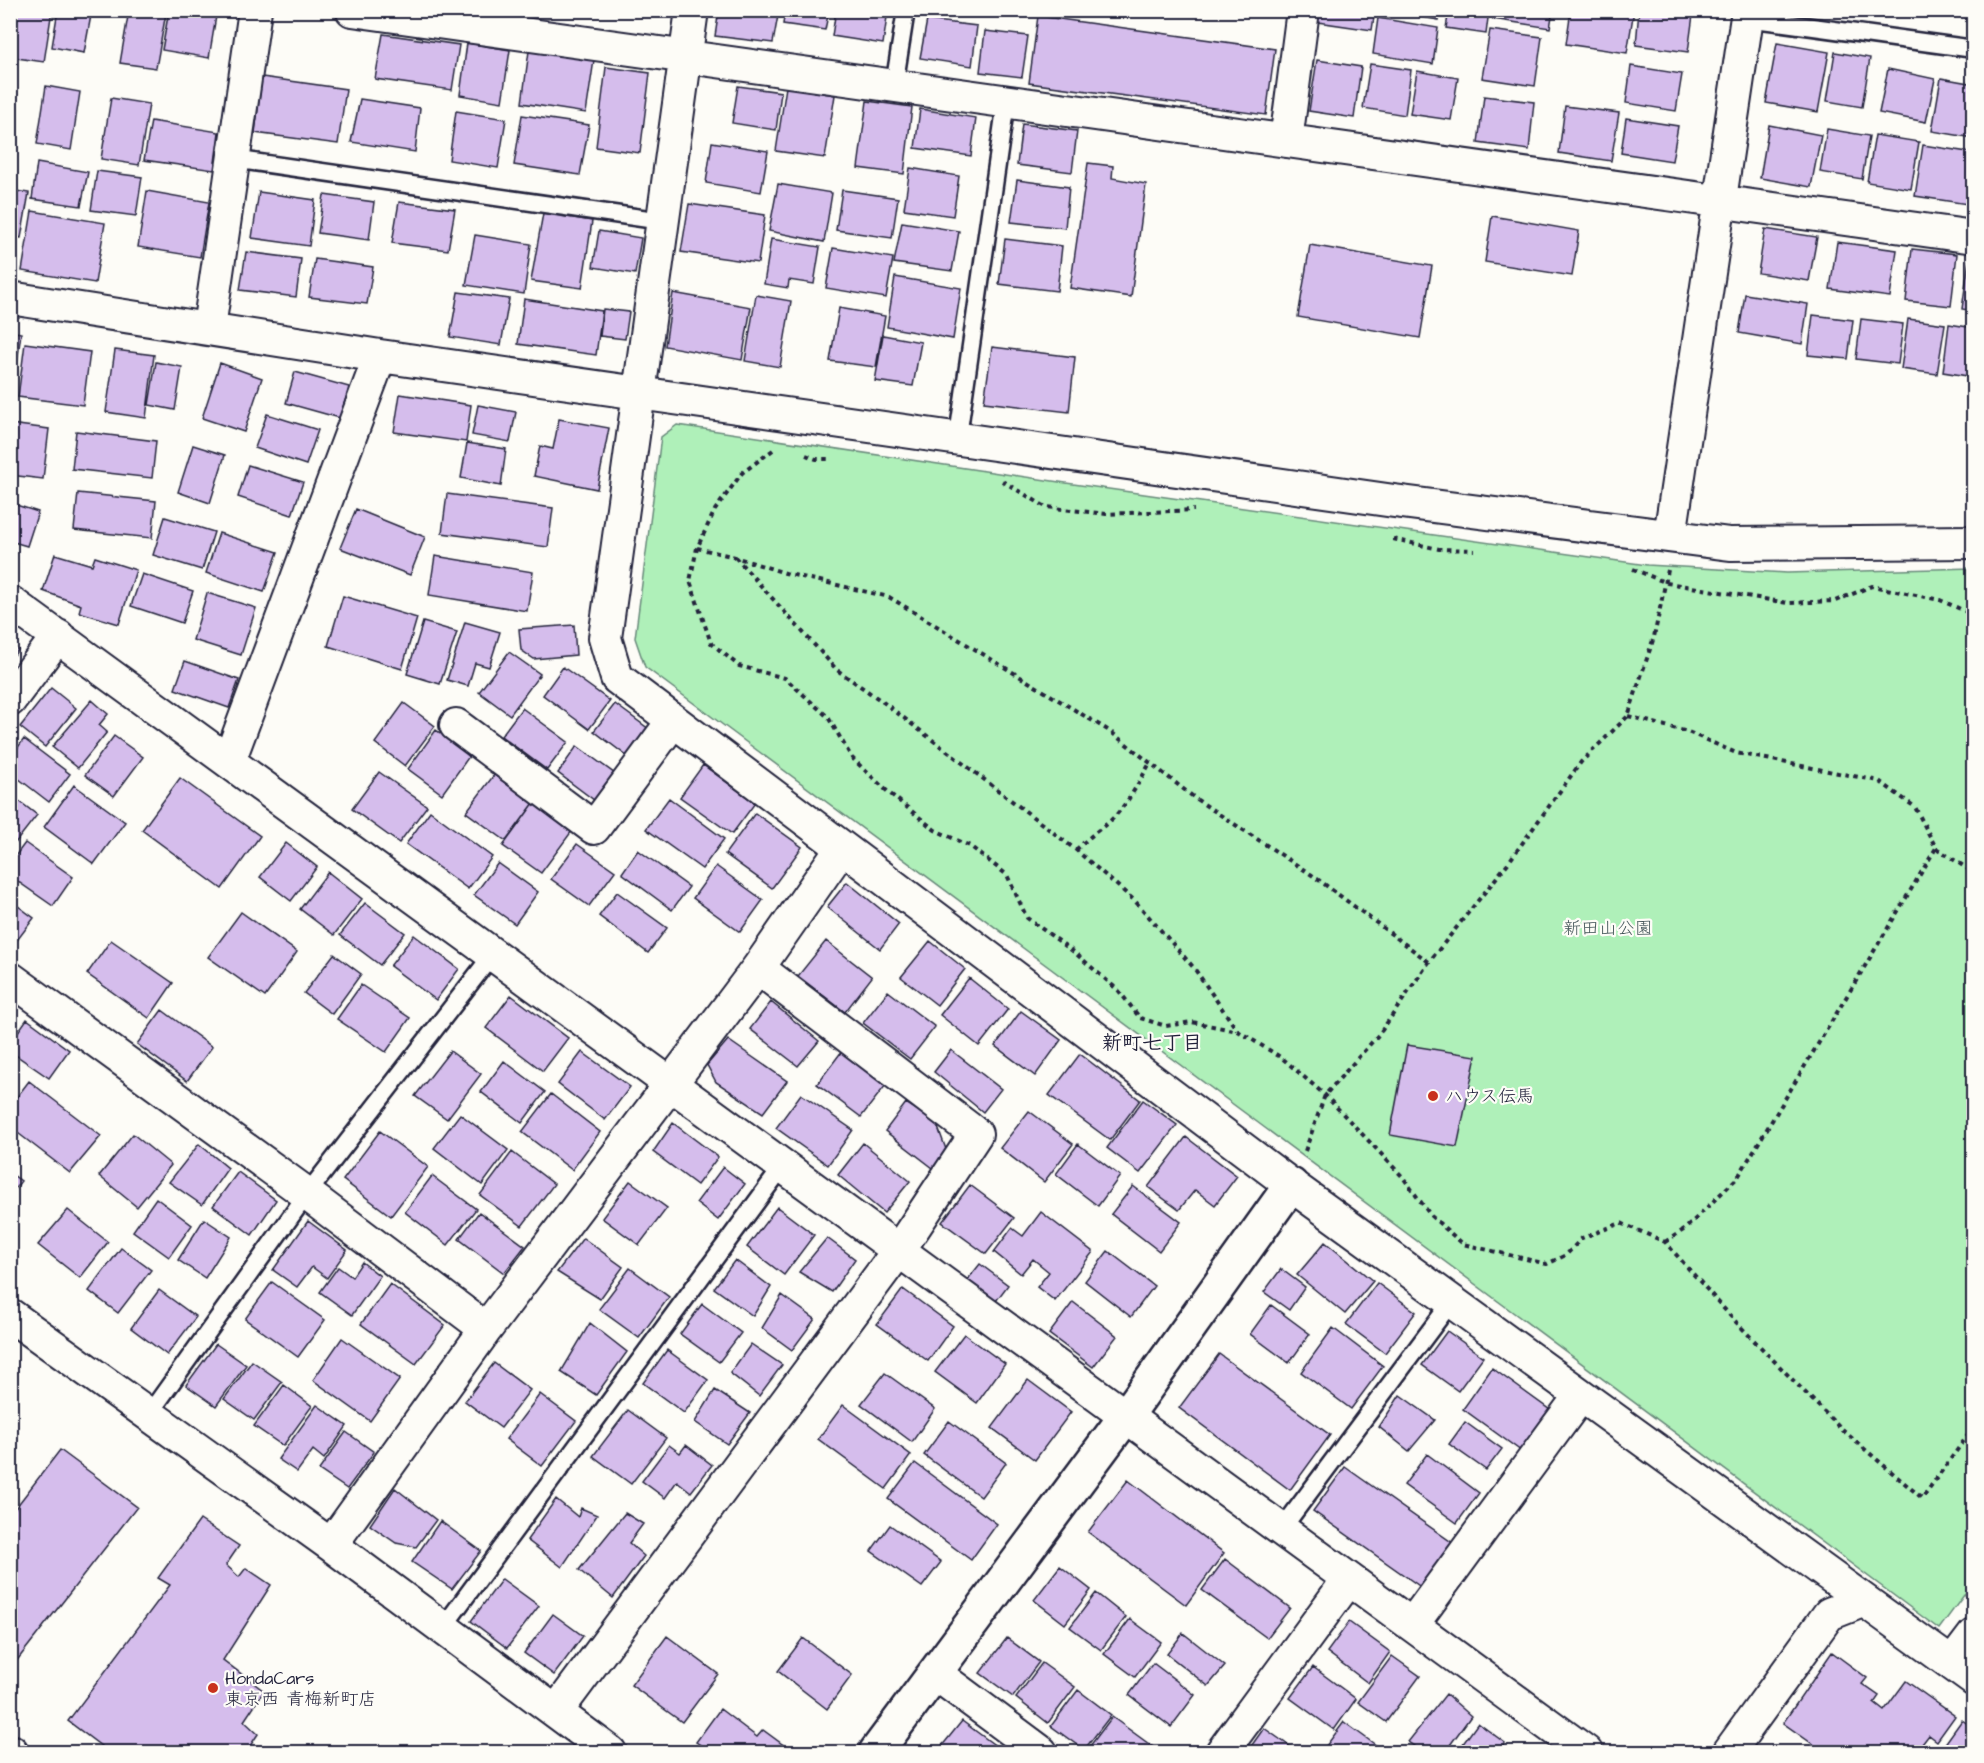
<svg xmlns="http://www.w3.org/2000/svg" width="1984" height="1763" font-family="'Architects Daughter','Klee One',sans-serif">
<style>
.green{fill:#aff0b9;stroke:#68897a;stroke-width:1.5}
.building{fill:#d5bdec;stroke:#22223b;stroke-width:1.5}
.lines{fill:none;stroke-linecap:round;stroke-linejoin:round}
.service-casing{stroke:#22223b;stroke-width:21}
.minor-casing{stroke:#22223b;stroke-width:36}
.tertiary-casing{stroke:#22223b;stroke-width:38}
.primary-casing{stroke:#22223b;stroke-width:38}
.path{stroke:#22223b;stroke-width:4;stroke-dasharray:4.5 4.5;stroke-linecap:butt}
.service{stroke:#fdfcf7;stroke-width:16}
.minor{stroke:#fdfcf7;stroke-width:32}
.tertiary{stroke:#fdfcf7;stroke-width:33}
.primary{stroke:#fdfcf7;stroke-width:33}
.poi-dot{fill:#c8321e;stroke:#fdfcf7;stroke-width:2}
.labels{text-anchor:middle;stroke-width:4.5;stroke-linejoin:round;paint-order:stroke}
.park-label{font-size:18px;fill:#45565a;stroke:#fdfcf7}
.poi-label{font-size:18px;fill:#22223b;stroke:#fdfcf7;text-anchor:start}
.neighbourhood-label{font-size:20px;font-weight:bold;fill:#22223b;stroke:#fdfcf7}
</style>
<rect width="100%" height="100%" fill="#fdfcf7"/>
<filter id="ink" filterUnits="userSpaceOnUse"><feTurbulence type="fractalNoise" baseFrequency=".0167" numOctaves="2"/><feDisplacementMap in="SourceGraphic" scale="12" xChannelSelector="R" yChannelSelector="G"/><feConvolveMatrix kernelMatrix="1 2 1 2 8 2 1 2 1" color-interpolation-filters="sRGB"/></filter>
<g filter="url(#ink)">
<path class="green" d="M677 425 1066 483 1647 565 1787 573 1973 568V1583L1939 1629 645 667 635 638 661 437Z"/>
<path class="building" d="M10 10H52L44 62 10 57Z
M58 10H92L84 53 52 47Z
M129 10 166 13 156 68 120 63Z
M169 10H217L209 58 162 50Z
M719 10H779L773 43 715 36Z
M785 10H829L825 30 783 24Z
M836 10H888L883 44 832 36Z
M1320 10H1375L1372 30 1318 22Z
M1382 10H1440L1439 20Z
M1449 10H1489L1486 34 1446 28Z
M1494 10H1553L1550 28 1493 19Z
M1571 10H1634L1627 53 1566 44Z
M1639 10 1693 15 1688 52 1636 45Z
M1974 10V15L1951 11V10Z
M1038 16 1275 49 1266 115 1029 83Z
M1378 18 1438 28 1433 64 1373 54Z
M927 20 977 26 972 66 920 58Z
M1490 30 1542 37 1535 86 1482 78Z
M985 31 1028 36 1022 77 980 72Z
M383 34 459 45 452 90 375 79Z
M467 43 510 50 502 102 460 95Z
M1777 43 1829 52 1818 112 1766 103Z
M529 51 594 60 586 113 522 103Z
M1835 52 1870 58 1862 107 1827 101Z
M1317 60 1361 67 1354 118 1309 111Z
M1370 64 1411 70 1405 115 1363 108Z
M1631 66 1682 74 1676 111 1626 103Z
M606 67 650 73 640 153 596 147Z
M1888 69 1935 79 1926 122 1879 113Z
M1417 71 1458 78 1451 120 1410 114Z
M262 77 346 89 338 144 255 133Z
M1941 78 1974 84V138L1932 131Z
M46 86 80 92 71 150 37 144Z
M738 86 781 92 776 130 732 123Z
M786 87 835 95 825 158 776 151Z
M1484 96 1534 102 1529 150 1478 143Z
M111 98 149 104 139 165 101 159Z
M360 99 420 108 415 152 351 142Z
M867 101 912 107 904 174 858 168Z
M1565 106 1619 113 1611 161 1559 153Z
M920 109 976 118 971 156 915 148Z
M456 111 506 119 498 168 449 160Z
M522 115 589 125 580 175 514 165Z
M1626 118 1678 126 1672 161 1621 153Z
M151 121 219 132 214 170 144 160Z
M1022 124 1077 131 1072 172 1017 165Z
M1769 125 1821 135 1811 187 1760 178Z
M1827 129 1869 136 1862 179 1820 172Z
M1875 135 1919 142 1911 189 1867 182Z
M712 142 768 151 761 192 706 183Z
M1923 145 1974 153V205L1915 196Z
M37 163 88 172 81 206 32 199Z
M1088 163 1113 166 1112 178 1146 184 1131 297 1070 288Z
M910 168 959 176 953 216 904 209Z
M97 171 142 177 136 216 91 210Z
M1017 180 1069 187 1065 228 1011 222Z
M778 184 832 193 824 242 769 231Z
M10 190 29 193 21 238 10 237Z
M842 190 898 198 892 238 836 230Z
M147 191 209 202 200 257 138 247Z
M259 192 315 200 309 246 252 238Z
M324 195 374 202 369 240 318 233Z
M399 202 455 209 448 250 392 243Z
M689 204 765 215 758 263 681 252Z
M32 211 105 223 95 283 22 271Z
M543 213 592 221 582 288 531 281Z
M1492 216 1579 231 1572 276 1485 262Z
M902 222 959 231 952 271 894 263Z
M1765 229 1817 237 1809 281 1758 273Z
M599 231 641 238 635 274 593 267Z
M475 235 531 244 524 294 466 285Z
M771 239 820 247 814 284 789 280 788 288 764 284Z
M1005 239 1062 246 1057 291 999 284Z
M1837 242 1897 250 1890 297 1830 289Z
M1310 245 1432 266 1420 338 1298 317Z
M833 248 893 258 886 298 826 288Z
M1912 249 1957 254 1951 306 1906 301Z
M246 252 301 259 296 297 240 290Z
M315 259 373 267 367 304 309 297Z
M1969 260H1974V311L1962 309Z
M895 277 961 288 953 339 887 327Z
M458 292 509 299 501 345 450 337Z
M673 293 751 307 742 360 665 346Z
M1745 294 1808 304 1802 344 1739 333Z
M756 295 791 301 780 367 745 361Z
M524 299 602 311 596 355 518 344Z
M839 308 885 316 876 367 830 361Z
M603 309 629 312 625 339 600 336Z
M1813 315 1853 320 1848 359 1808 355Z
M1861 319 1903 324 1898 364 1856 359Z
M1908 319 1945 324 1937 374 1901 369Z
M1949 324 1974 328V377L1943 372Z
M10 331 21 333 15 378 10 377Z
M883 335 921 342 913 386 875 381Z
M25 343 90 352 83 405 18 397Z
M992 347 1075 357 1069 412 984 402Z
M115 350 154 355 146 418 106 412Z
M156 362 182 367 175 410 149 405Z
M220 363 262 378 244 432 202 418Z
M295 372 349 387 340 418 286 403Z
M400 394 471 405 466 442 394 432Z
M478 405 516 412 510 442 472 435Z
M267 414 318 430 306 465 255 448Z
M559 419 609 428 597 489 534 476 540 446 553 449Z
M10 424 49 429 43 479 10 475Z
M76 431 156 441 152 478 72 469Z
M467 443 506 449 501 486 461 478Z
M193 445 225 455 210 503 178 492Z
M248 465 303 482 292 515 238 497Z
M78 493 156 501 152 538 74 530Z
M447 494 553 508 548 547 442 533Z
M10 503 38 512 27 546 10 541Z
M356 509 425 537 410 575 340 548Z
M165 517 214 532 202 570 153 555Z
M219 533 278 552 264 592 206 573Z
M55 554 92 565 95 557 136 570 119 624 79 612 81 605 43 591Z
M435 556 533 572 527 611 429 595Z
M142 574 193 591 182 623 131 606Z
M207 593 256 608 241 655 193 640Z
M343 596 417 618 402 669 328 646Z
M423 622 457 632 440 684 407 674Z
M465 622 500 632 489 667 475 663 468 686 447 680Z
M574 625 576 655 534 659 521 650 519 629Z
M10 644 18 650 10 660Z
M509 652 540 674 510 715 479 692Z
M185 661 239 680 229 708 175 689Z
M563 667 610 701 589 729 543 695Z
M51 688 76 708 45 747 20 727Z
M92 700 108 714 99 725 107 732 78 768 52 747Z
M404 703 435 726 405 766 375 743Z
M615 704 657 735 636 763 594 731Z
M522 708 568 742 547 770 501 736Z
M436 730 470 755 442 794 408 769Z
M114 736 143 757 114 796 85 775Z
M24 739 70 774 49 802 10 772V758Z
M577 746 626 782 606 809 558 773Z
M703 765 755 803 732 834 680 797Z
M379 772 427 806 399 843 352 809Z
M494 775 534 803 506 841 466 812Z
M180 778 260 836 222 889 142 830Z
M74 785 125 822 94 864 44 827Z
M10 794 37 815 12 847 10 846Z
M669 798 724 839 702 869 646 829Z
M534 803 572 831 541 873 503 846Z
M430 811 492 857 468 889 406 844Z
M755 813 802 847 772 888 725 854Z
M25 843 73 877 53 906 10 876V863Z
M286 843 317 867 291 901 260 877Z
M577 844 615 871 589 906 551 879Z
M638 850 689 887 672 910 622 873Z
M498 863 538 892 515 924 474 895Z
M716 866 763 900 740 932 693 898Z
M328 872 362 899 334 935 300 909Z
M847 882 899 924 880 949 827 907Z
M617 892 667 928 648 953 599 916Z
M10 900 34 918 15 943 10 940Z
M365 903 405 933 380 965 340 935Z
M241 912 297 952 265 997 208 957Z
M414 935 459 969 436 1000 390 966Z
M111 940 173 983 149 1018 87 974Z
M826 941 872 977 845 1012 798 976Z
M930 941 965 969 937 1005 901 977Z
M334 954 361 974 332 1014 304 993Z
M969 978 1008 1009 979 1046 940 1015Z
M361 985 410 1018 386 1052 337 1019Z
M888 991 935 1027 910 1059 863 1023Z
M511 995 568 1038 543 1071 486 1028Z
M771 1002 819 1041 798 1066 750 1029Z
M162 1010 212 1047 187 1081 137 1044Z
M1021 1011 1061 1040 1035 1076 995 1046Z
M27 1019 69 1050 49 1078 10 1051V1043Z
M728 1040 787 1081 763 1113 716 1082 707 1065Z
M1407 1045 1476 1056 1457 1147 1390 1135Z
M951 1050 1001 1089 983 1112 934 1072Z
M450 1051 481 1074 447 1119 415 1096Z
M842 1051 886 1085 861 1117 817 1084Z
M582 1052 630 1087 605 1120 558 1084Z
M1080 1054 1140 1100 1110 1140 1049 1095Z
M504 1061 545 1092 522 1123 481 1092Z
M29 1081 101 1136 70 1173 10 1127V1106Z
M551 1094 600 1132 572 1170 522 1132Z
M801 1094 853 1130 828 1165 776 1128Z
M1143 1100 1177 1125 1140 1173 1107 1148Z
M906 1103 936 1122 947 1152 933 1168 885 1131Z
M1029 1111 1073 1144 1044 1182 1000 1148Z
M460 1114 508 1150 482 1185 434 1148Z
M673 1123 718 1157 697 1185 653 1152Z
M380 1131 428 1167 391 1216 343 1180Z
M133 1134 171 1165 137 1207 99 1176Z
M1186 1137 1237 1176 1215 1205 1195 1190 1179 1210 1148 1187Z
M863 1143 910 1181 884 1213 838 1175Z
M199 1144 228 1168 202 1205 169 1182Z
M1078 1144 1120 1176 1098 1206 1056 1174Z
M512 1152 554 1184 522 1226 480 1195Z
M723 1167 745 1184 718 1220 696 1203Z
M238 1172 276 1200 252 1235 213 1206Z
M10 1173 21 1181 10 1195Z
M432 1176 476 1209 448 1245 405 1212Z
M630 1181 667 1208 639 1245 602 1218Z
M970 1185 1014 1218 986 1254 942 1222Z
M1133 1186 1181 1222 1159 1251 1111 1214Z
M156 1198 192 1225 169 1257 133 1231Z
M777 1207 814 1235 784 1275 747 1247Z
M68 1210 108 1242 80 1278 38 1245Z
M479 1212 525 1246 504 1273 459 1239Z
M1041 1212 1093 1252 1055 1301 1037 1287 1049 1272 1033 1259 1021 1274 994 1252 1012 1228 1023 1236Z
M204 1219 231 1237 205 1278 178 1260Z
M308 1221 347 1250 327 1278 312 1267 297 1287 273 1270Z
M583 1238 623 1267 600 1299 557 1272Z
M827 1238 855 1259 832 1292 799 1272Z
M1325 1242 1373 1281 1345 1314 1297 1275Z
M121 1248 151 1270 118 1313 89 1291Z
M1108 1251 1154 1286 1131 1317 1085 1281Z
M735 1260 771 1287 753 1316 714 1288Z
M362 1262 380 1276 352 1315 320 1292 338 1267 352 1277Z
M980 1264 1008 1285 990 1309 961 1288Z
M630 1268 669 1297 639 1338 599 1309Z
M1281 1269 1305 1287 1289 1310 1264 1292Z
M272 1282 325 1320 298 1357 245 1319Z
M1377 1283 1416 1312 1385 1353 1346 1324Z
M390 1284 445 1325 416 1364 361 1324Z
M903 1289 953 1326 928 1361 877 1324Z
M159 1290 196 1317 167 1355 131 1328Z
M782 1295 815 1319 792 1350 762 1328Z
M1073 1302 1117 1336 1093 1367 1049 1334Z
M702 1304 741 1333 719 1362 680 1334Z
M1271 1305 1310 1334 1289 1363 1250 1334Z
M590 1323 627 1352 596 1395 561 1372Z
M1333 1328 1383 1366 1351 1409 1301 1372Z
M1447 1331 1483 1357 1458 1391 1422 1365Z
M964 1334 1005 1364 977 1403 935 1372Z
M342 1338 400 1379 370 1421 313 1380Z
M216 1344 246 1365 216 1406 186 1385Z
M751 1344 782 1365 759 1396 730 1373Z
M667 1350 708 1380 684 1413 643 1383Z
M1219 1354 1330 1435 1290 1490 1179 1408Z
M252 1361 282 1382 254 1420 224 1399Z
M494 1363 530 1390 501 1428 465 1401Z
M1492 1368 1550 1410 1521 1451 1463 1409Z
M885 1373 935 1409 912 1442 861 1404Z
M1028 1380 1071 1412 1035 1460 992 1428Z
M284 1385 312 1406 283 1446 254 1426Z
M715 1390 750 1413 727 1444 695 1422Z
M540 1394 576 1421 542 1466 506 1439Z
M1400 1395 1435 1420 1409 1451 1379 1427Z
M317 1405 347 1426 324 1459 313 1450 297 1472 278 1459Z
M843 1405 911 1455 886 1489 818 1439Z
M628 1410 666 1438 631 1484 593 1456Z
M949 1421 1006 1463 981 1497 924 1455Z
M1465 1422 1502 1449 1486 1470 1449 1444Z
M346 1432 374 1452 347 1489 319 1470Z
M669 1445 680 1453 686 1445 712 1465 691 1492 677 1481 665 1498 642 1481Z
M60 1450 137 1507 11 1668 10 1515Z
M1427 1454 1479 1493 1457 1523 1404 1485Z
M915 1463 997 1524 971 1560 888 1499Z
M1345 1467 1457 1546 1425 1590 1313 1511Z
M1128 1480 1224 1553 1186 1605 1088 1532Z
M10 1483 16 1487 10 1495Z
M395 1488 436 1520 416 1547 396 1543 370 1525Z
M556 1499 578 1517 581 1508 597 1515 562 1567 527 1540Z
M625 1513 643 1524 629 1543 644 1556 613 1598 579 1570Z
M200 1520 239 1546 226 1565 239 1577 246 1568 271 1585 223 1660 264 1691 244 1721 258 1734 246 1752H109L68 1721 170 1585 158 1578Z
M440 1521 481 1551 452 1589 412 1562Z
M890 1525 941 1562 922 1587 871 1551Z
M1225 1559 1290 1608 1267 1638 1202 1590Z
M1060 1566 1091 1590 1065 1624 1034 1600Z
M502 1579 539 1606 507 1648 471 1621Z
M1096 1593 1126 1617 1101 1650 1070 1627Z
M553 1614 583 1636 554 1675 524 1653Z
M1130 1619 1161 1642 1135 1677 1104 1654Z
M1349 1622 1390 1652 1368 1683 1327 1652Z
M1183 1633 1225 1666 1208 1686 1167 1654Z
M667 1636 718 1674 682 1722 631 1685Z
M803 1638 852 1675 827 1709 778 1671Z
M1007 1638 1039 1662 1013 1697 980 1673Z
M1832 1652 1867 1678 1862 1684 1879 1696 1874 1703 1884 1711 1906 1681 1955 1716 1937 1741 1929 1735 1916 1752H1824L1783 1723Z
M1392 1656 1420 1676 1386 1722 1358 1702Z
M1042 1663 1075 1687 1048 1723 1016 1698Z
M1153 1663 1195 1695 1171 1727 1129 1695Z
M1313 1667 1356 1699 1334 1730 1290 1698Z
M1078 1690 1111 1715 1084 1750 1051 1726Z
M1446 1694 1471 1716 1445 1752H1423L1408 1742Z
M720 1709 757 1737 763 1730 793 1752H711L696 1742Z
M1112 1717 1160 1752H1099L1090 1746Z
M1962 1720 1974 1728V1752H1939Z
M962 1721 1004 1752H937Z
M1344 1722 1384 1751 1383 1752H1335L1326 1746Z
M1478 1723 1505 1743 1499 1752H1457Z
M1264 1728 1298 1752H1247Z"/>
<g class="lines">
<g class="service-casing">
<path id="service" d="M1747 18 1974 49
M894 86 906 10
M233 159 662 221
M958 436 1006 102
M149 1414 307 1194 493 954
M1281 1530 1452 1301
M442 1629 783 1166"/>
</g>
<g class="minor-casing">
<path id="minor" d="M352 10 1974 237
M692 10 605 638 617 678 1291 1185 1974 1680
M1286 141 1303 10
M10 298 380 356 1394 501 1730 544 1974 542
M209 328 255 10
M1670 536 1748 10
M10 602 1586 1752
M10 700 58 636
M456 725 594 828 673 721
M229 761 380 356
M10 978 307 1194 486 1329
M10 1315 331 1545 610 1752
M331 1545 486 1329 758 968 841 849
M1412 1625 1580 1396
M1952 1664 1974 1635
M936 1674 1041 1752
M556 1712 899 1250 976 1134 758 968
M1222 1752 1349 1579
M1729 1752 1829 1614 1862 1601"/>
</g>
<g class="tertiary-casing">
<path id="tertiary" d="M876 1752 1126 1416 1291 1185"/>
</g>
<g class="primary-casing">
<path id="primary" d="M10 1752H11"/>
</g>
<path class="path" d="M773 450 742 473 715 510 697 548 690 581 711 643 739 666 785 678 828 717 852 758 888 792 935 830 970 846 1007 875 1027 918 1074 952 1119 991 1140 1018 1166 1026 1192 1022 1238 1031 1282 1058 1325 1095 1402 1176 1431 1216 1463 1244 1547 1264 1566 1255 1582 1238 1621 1223 1665 1242 1734 1320 1840 1428 1922 1498 1974 1427
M806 455 816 459H831
M1002 481 1046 507 1106 514 1194 510
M1393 539 1439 549 1474 550
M697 548 735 557 785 573 889 597 1111 732 1196 799 1312 875 1429 962
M735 557 837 670 883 702 1076 850 1135 901 1194 968 1237 1030
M1633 569 1667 583 1788 603 1835 601 1872 586 1940 600 1974 615
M1628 716 1688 732 1736 753 1879 781 1915 807 1936 848 1974 873
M1076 850C1087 839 1097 831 1109 822 1126 807 1139 782 1150 763
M1305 1151 1325 1095 1380 1033 1429 962 1508 863 1581 762 1628 716 1654 637 1668 570
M1665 1242 1685 1229 1738 1177 1936 848"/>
<use href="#service" class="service"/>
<use href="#minor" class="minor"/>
<use href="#tertiary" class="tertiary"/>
<use href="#primary" class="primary"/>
</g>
</g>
<g class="poi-dot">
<circle cx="1433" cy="1096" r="6"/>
<circle cx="213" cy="1688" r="6"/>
</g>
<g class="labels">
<g class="park-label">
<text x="1608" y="934">新田山公園</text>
</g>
<g class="poi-label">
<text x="1445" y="1102">ハウス伝馬</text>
<text x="225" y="1684">HondaCars<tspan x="225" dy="21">東京西 青梅新町店</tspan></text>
</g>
<g class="neighbourhood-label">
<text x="1152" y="1049">新町七丁目</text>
</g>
</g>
<rect width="1984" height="1763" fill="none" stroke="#fdfcf7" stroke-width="36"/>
<rect x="18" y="18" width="1948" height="1727" fill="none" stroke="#22223b" stroke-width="2" filter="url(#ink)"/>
</svg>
